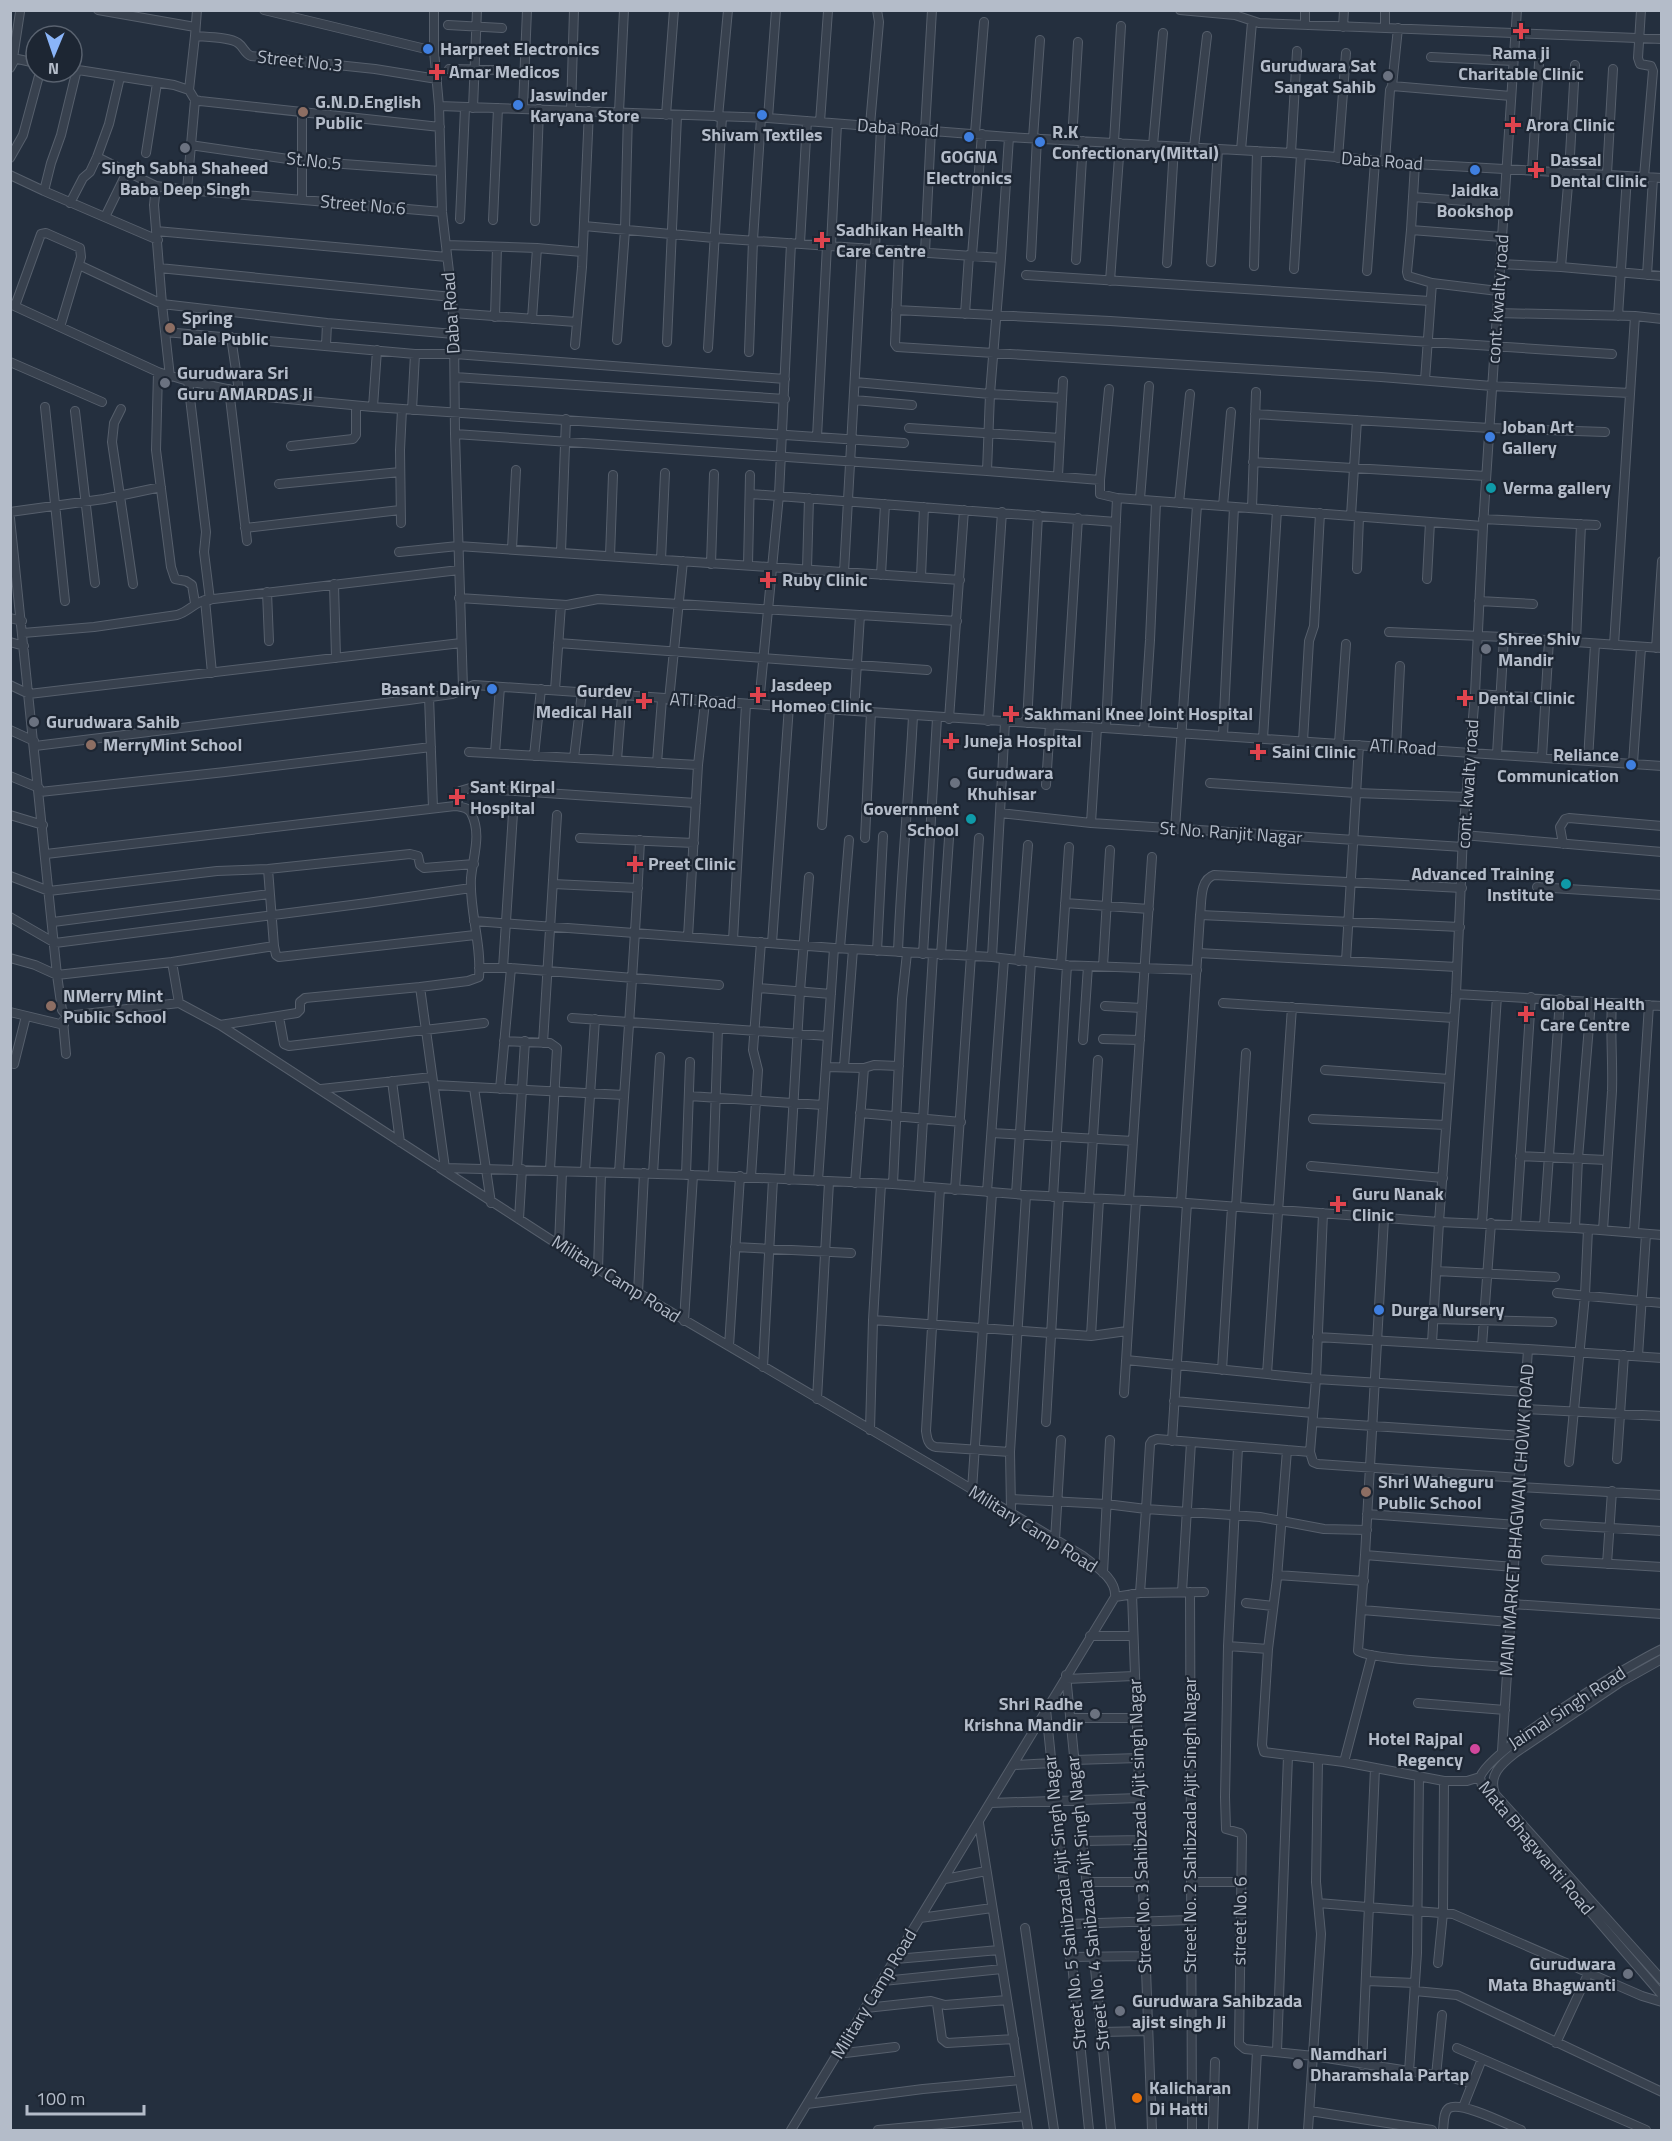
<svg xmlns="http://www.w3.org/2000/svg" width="1672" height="2141" font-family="'Titillium Web',sans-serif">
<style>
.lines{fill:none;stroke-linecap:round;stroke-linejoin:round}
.minor-casing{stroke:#565f6c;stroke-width:10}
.minor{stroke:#38414e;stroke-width:8}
.health-dot{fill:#e0444e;stroke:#1d2633;stroke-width:2}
.shop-dot{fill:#3f7fe0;stroke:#1d2633;stroke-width:2}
.worship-dot{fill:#6b7280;stroke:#1d2633;stroke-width:2}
.education-dot{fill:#8d6e63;stroke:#1d2633;stroke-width:2}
.culture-dot{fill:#0f9aa8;stroke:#1d2633;stroke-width:2}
.hotel-dot{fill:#d1479c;stroke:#1d2633;stroke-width:2}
.food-dot{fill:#e8710a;stroke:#1d2633;stroke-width:2}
.labels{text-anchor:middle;stroke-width:4.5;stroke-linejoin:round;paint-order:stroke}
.poi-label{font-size:18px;font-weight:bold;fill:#b4bcc9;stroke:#1d2633;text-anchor:start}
.street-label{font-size:18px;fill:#b4bcc9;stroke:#1d2633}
</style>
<rect width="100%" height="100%" fill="#242f3e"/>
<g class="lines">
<g class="minor-casing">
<path id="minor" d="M98 10 195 27
M197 10 195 36C206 37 230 37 238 43 244 47 244 53 251 56L375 69 437 79
M264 10 434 51 439 106 442 212 452 297 454 334 455 434 463 688
M1180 10 1235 15 1259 23 1662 39
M1641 10 1638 58 1640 64 1651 66 1653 71 1644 177
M20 12 13 58 36 63
M448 25 502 28
M1305 25V10
M1343 27 1344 10
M1385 27V10
M434 51V10
M1431 57 1513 61
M10 68 15 59
M72 69 174 85 189 90 195 100 200 101 440 127
M77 69 61 135 51 163 44 191 158 240
M449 69 502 70
M1392 86 1398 28
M189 90 195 36
M195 100 187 190 442 212
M439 106 768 118 1009 137 1291 153 1415 164 1662 178
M473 108 477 10
M523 108 527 10
M571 110 574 10
M619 112 624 10
M666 115 674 10
M718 117 728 10
M768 118 776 10
M820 122 828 11
M870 125 879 22 877 10
M925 130 932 10
M975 133 984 22
M1033 138 1040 40
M1072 140 1078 42
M1114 142 1121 26
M190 145 302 161 440 171
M1153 145 1163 33
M1194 147 1207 36
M1241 150 1252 22
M146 153 157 83
M1291 153 1297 51
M97 157 156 186
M10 158 23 135 40 72
M1338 158 1346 53
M1385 161 1390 90 1392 86 1511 96
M1415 164 1413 197 1504 204
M1532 171 1539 63
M1607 174 1613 69
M10 175 44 191
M1413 197 1411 230 1502 237
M302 200V112
M70 203 83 178 90 172 97 157 109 124 120 77
M105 217 127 172
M460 219 465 108
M493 220 498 108
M535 221 539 109
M1411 230 1407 272 1408 276 1432 283 1498 291
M156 231 447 257
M800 243 807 121
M446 245 537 248 582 252
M831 245 837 124
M875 248 881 127
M899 250 895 344 897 347 1381 377 1492 386 1630 393
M925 252 931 130
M972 255 982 134
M1031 257 1037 138
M1001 258 1009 137
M1076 260 1083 141
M1211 262 1218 149
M1167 263 1174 147
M1500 264 1561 267 1662 276
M79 265 162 304 327 323 454 334
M1254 266 1257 151
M1561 267 1569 173 1575 65
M159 268 452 297
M1294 269 1301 154
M1367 271 1375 161
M1026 275 1430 301
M1647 275 1653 178
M1110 281 1120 143
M10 304 158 372 188 381 267 397 373 407 904 443
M15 306 41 234 46 233 80 248 81 257 60 327
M896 310 1110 321 1612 354
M453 313 576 322
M1497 313 1635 316 1662 319
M965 314 969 255
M1618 316 1627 176
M495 317 497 247
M532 319 537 248
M165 332 415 354H455L785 379
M231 337 239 391
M617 340 625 230 628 113
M667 342 677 116
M575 345 582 267 589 111
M326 346 327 323
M708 348 722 117
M749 352 753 240 761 118
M10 362 102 402
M158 372 156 450 171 567 175 579 186 581 192 585 195 603
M170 377 162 304 154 205 156 186 187 190
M455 377 785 399
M1425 380 1432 283
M188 381 206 532 204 552 210 600
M855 382 990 394 1062 398
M229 389 247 541
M854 400 912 405
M45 407 65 601
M373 407 377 350
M121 409 114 423 112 442 133 584
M412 410 415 354
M75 411 95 583
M1255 414 1490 428 1605 432
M909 428 1060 438
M455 434 987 471 990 394 1001 258 714 238 584 226
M817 437 827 245
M291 446 353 439 356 435V406
M1253 462 1486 476
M987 471 1100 480V494L1117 498 1483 526
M1058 476 1063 381
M1100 480 1109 389
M279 484 400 472
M751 494 1116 522
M1140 499 1149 386
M1179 503 1190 394
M1223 506 1231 412
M1252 508 1256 392
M10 512 104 499 161 487
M1351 516 1357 420
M10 518 57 975 62 1010 67 1016 179 1003 220 1025 436 1165 445 1168 693 1175 893 1184 1026 1195 1187 1203 1439 1222 1575 1228 1662 1235
M1483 519 1596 525
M401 523 400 450 402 409
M245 528 400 510
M512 549 516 470
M399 552 458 546 960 580
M561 552 566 419
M610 556 613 475
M661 560 665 473
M711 564 714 474
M748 565 750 475
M807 569 809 498
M1357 569 1359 517
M844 572 862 248
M881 575 885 504
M921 577 924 507
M1427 579 1430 522
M334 584 336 658
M267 592 269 641
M459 598 567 605 598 599 957 621
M205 600 212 673
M1479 601 1533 604
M10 618 22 621
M1389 632 1504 637 1662 648
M23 633 94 627 177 615C188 612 194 603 205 600L459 570
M10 642 24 646
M1576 642 1581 524
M558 643 927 670
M1614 645 1635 316
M1656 648 1662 561
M10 685 29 694 461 643
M555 690 561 605
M1475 694 1545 698
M429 696 433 808
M669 700 683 561
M759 704 779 495 791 243
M854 711 860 615
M949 719 964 510
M988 721 1002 512
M1027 723 1038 515
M1065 725 1078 518
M1106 728 1117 498
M10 730 34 741
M1144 731 1150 640 1156 502
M1223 736 1234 507
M1263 739 1277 510
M1303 741 1309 641 1314 626 1320 513
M1339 743 1346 644
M35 746 409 700 452 694 474 685 1662 766
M1396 747 1400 666
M469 752 698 765
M495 753 500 687
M1497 754 1504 637
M534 756 541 689
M1542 757 1549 640
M574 758 582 692
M617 760 622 695
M1588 760 1595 644
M657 763 662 699
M1633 763 1641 648
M10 776 39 788
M1210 783 1356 793 1466 797
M1046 785 1050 724
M40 792 225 772 431 747
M1000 813 1091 823 1463 847
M10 815 43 825
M1091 823 1097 728
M822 825 830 709
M1175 829 1197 505
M1463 835 1662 852
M580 838 694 843
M865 838 871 712
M1563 844 1560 827 1565 819 1569 818 1662 826
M46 854 455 806 457 805 460 791 470 788 696 803
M268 869 274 946 276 955 279 957 475 935
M10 876 49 891 217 871 268 869 410 854 418 856 420 865 424 868 474 864
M553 884 638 888
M1537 887 1662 895
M1065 903 1149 909
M1200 915 1460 927
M10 917 55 943 367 903 471 888
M474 921 834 948 992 957 1061 965 1197 970
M53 922 269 894
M688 937 698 765 705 702
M733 940 746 704
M772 943 789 706
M840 948 849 840
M877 951 883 836
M898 952C901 873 909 795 913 716
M1198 953 1457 967
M923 954 937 718
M941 955 949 838
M992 957 1005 722
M10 958 35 965 57 975 172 962 274 946
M1019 961 1028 845
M1346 961 1359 745
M172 962 179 1003
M1061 965 1069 847
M1103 966 1110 850
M479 968H511L719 985
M503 968 513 813
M420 987 445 1168
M758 988 831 994
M1456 994 1662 1006
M1223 1003 1454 1018
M1105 1006 1142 1008
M10 1012 64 1025
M279 1017 284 1044 289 1046 484 1023
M572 1018 828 1036
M63 1021 66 1054
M220 1025 297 1013 300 1010V1002L305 998 420 987 468 981 479 977C482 945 469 910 471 878 473 856 482 834 471 813 468 807 461 807 455 806
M1103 1039 1140 1040
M1083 1040 1088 966
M504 1041 550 1043 557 1048 550 1170
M543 1043 557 815
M14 1064 26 1016
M826 1067 864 1068
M844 1067 853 949
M1325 1070 1449 1079
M392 1081 400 1142
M434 1085 624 1095
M474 1088 491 1203
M321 1089 432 1077
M500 1089 511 968
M689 1096 823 1105
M860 1113 961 1122
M1313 1119 1446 1125
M992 1133 1133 1141
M1520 1156 1607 1160
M1311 1166 1443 1178
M440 1168 579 1258 938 1469 1083 1556C1095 1566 1117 1579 1115 1597L791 2130
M517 1169 525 1041
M585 1172 595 1019
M619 1173C626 1062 635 951 640 840
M653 1174 660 1057
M686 1175 690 1062
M713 1176 718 1028
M751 1177 758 1070 753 1050 761 942
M789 1180 800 991 809 877
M818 1181 834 948
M855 1183 864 1068 874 1065 899 1066
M893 1184 902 999 907 953
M919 1186 933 954
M940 1188 926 1431C927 1438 928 1446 936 1447L1010 1452
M955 1190 979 838
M987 1192 1004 959
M1016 1194 1031 962
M1053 1197 1067 965
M1089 1198 1098 1060
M1129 1200 1152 857
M1181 1203 1200 915C1202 902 1199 880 1214 875L1462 888
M1236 1207 1246 1053
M1384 1218 1365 1555 1358 1651C1371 1660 1484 1665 1507 1667
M519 1219 522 1169
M1482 1223 1497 996
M1516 1225 1531 997
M1544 1226 1560 999
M1575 1228 1578 1158 1591 1002
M1603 1230C1606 1184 1609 1137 1612 1091 1613 1061 1610 1032 1612 1003
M1634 1232 1649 1005
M559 1245 562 1172
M735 1247 851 1253
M598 1269 601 1173
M1436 1271 1555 1277
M638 1293 644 1173
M1557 1293 1662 1303
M1434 1319 1552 1322
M873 1320 1091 1336 1127 1331
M684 1321 693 1175
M1091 1336 1099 1199
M1317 1337 1528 1349 1502 1751
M1432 1343 1439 1222 1456 994 1463 835 1475 694 1483 526 1517 10
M729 1346 740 1176
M1482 1346 1491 1223
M1528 1349 1662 1358
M1638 1356 1646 1234
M1126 1360 1316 1379 1526 1392
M763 1367 773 1179
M1222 1370 1232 1207
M1267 1374 1292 1007
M1124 1393 1136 1201
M817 1399 829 1182
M1174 1401 1313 1413
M1525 1409 1662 1416
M1046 1422 1059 1197
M1313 1422 1523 1436
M870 1430 873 1320 881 1184
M1172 1441 1187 1203
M1238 1447 1228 1646 1225 1797 1226 1829 1240 1833 1242 1836 1239 2044 1245 2049 1314 2056 1453 2078 1472 2084
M1287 1450 1277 1578 1268 1649 1262 1745 1264 1752 1344 1762 1444 1781H1467L1480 1777
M1310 1452 1313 1462 1318 1464 1520 1478
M1617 1459 1624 1355
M1569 1462 1585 1295 1588 1229
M1519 1487 1662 1495
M972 1490 992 1193
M1011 1499 1106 1504 1146 1509 1150 1444 1152 1441 1157 1439 1310 1452 1316 1379 1323 1213
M1011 1509 1010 1452 1026 1195
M1367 1514 1517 1525
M1545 1524 1662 1531
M1055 1540 1061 1440
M1365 1555 1514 1567
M1546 1560 1662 1567
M1607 1564 1612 1491
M1103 1573 1110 1440
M1277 1575 1364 1581
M1182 1592 1191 1442
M1190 1592 1192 2130
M1140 1593 1146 1509 1260 1517 1324 1529 1367 1530
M1132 1594 1152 2130
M1115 1597 1140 1593 1204 1592
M1246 1603 1273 1606
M1511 1604 1662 1614
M1362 1610 1510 1622
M1090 1636H1133
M1228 1646 1268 1649
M1662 1659 1619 1683 1515 1753C1501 1764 1488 1775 1495 1794L1662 1980
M1066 1675 1111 2130
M1066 1679 1134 1676
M1418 1703 1505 1710
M1046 1709 1089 2130
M1071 1718H1136
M1074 1760 1139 1758
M1344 1762 1372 1655
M1014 1765 1052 1763
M1480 1777 1482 1786 1489 1794 1662 1995
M1480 1777C1492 1748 1628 1665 1662 1649
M991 1803 1139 1798
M979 1823 1028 2130
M1082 1841 1142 1840
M945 1879 986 1871
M1086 1882H1144
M1191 1882H1241
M1318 1903 1453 1914 1642 1996 1662 2002
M920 1918 992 1908
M1068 1924 1190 1920
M1025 1928 1054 2130
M1070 1957 1145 1956
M896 1959 999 1950
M1438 1963 1443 1913 1444 1781
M883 1981 1002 1969
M1367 1981 1415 1983
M1415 1991 1457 1995 1662 2092
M937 2004 942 2039 947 2043 1014 2039
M866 2008 931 2001 945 2005 1007 2000
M1101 2032 1148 2031
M1556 2043 1589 1972
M1457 2048 1646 2130
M1277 2051 1288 1756
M837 2054 895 2047
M1362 2065 1375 1768
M1409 2072 1417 1953 1419 1776
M1436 2076 1442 2015
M807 2104 923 2089 1020 2080
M1463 2107 1482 2059
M1310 2111 1432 2130
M878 2130 1025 2116
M1213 2130 1215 2062
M1253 2130 1257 2050
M1308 2130 1321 1934 1316 1882 1318 1760
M1443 2130C1444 2124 1443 2112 1449 2108 1462 2101 1508 2125 1521 2130"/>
</g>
<use href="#minor" class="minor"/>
</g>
<g class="health-dot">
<path d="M1518 22h6v6h6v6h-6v6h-6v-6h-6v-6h6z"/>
<path d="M434 63h6v6h6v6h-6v6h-6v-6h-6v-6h6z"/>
<path d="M1510 116h6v6h6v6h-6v6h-6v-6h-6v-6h6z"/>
<path d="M1533 161h6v6h6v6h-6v6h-6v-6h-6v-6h6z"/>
<path d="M819 231h6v6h6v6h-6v6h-6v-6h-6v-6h6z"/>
<path d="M765 571h6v6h6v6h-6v6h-6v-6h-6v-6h6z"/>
<path d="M755 686h6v6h6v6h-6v6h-6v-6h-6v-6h6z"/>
<path d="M1462 689h6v6h6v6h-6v6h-6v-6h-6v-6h6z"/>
<path d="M641 692h6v6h6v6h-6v6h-6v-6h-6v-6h6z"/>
<path d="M1008 705h6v6h6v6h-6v6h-6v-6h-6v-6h6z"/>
<path d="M948 732h6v6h6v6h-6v6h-6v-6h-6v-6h6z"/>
<path d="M1255 743h6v6h6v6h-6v6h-6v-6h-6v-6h6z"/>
<path d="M454 788h6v6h6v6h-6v6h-6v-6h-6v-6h6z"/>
<path d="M632 855h6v6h6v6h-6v6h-6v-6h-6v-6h6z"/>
<path d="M1523 1005h6v6h6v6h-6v6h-6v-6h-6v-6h6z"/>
<path d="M1335 1195h6v6h6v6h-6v6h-6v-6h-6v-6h6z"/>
</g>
<g class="shop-dot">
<circle cx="428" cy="49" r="6"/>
<circle cx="518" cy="105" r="6"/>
<circle cx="762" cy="115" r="6"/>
<circle cx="969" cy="137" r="6"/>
<circle cx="1040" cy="142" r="6"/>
<circle cx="1475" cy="170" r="6"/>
<circle cx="1490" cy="437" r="6"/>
<circle cx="492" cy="689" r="6"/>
<circle cx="1631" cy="765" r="6"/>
<circle cx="1379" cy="1310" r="6"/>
</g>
<g class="worship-dot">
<circle cx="1388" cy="76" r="6"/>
<circle cx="185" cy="148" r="6"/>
<circle cx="165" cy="383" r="6"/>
<circle cx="1486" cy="649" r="6"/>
<circle cx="34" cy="722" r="6"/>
<circle cx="955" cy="783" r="6"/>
<circle cx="1095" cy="1714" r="6"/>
<circle cx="1628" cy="1974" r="6"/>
<circle cx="1120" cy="2011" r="6"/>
<circle cx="1298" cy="2064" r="6"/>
</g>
<g class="education-dot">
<circle cx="303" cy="112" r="6"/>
<circle cx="170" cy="328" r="6"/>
<circle cx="91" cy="745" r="6"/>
<circle cx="51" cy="1006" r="6"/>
<circle cx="1366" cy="1492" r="6"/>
</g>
<g class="culture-dot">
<circle cx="1491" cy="488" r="6"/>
<circle cx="971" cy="819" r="6"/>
<circle cx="1566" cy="884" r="6"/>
</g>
<circle class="hotel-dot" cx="1475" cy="1749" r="6"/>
<circle class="food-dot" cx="1137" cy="2098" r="6"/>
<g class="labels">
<g class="poi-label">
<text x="440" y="55">Harpreet Electronics</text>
<text x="1521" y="59" text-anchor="middle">Rama ji<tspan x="1521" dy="21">Charitable Clinic</tspan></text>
<text x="1376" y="72" text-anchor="end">Gurudwara Sat<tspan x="1376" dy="21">Sangat Sahib</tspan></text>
<text x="449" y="78">Amar Medicos</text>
<text x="530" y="101">Jaswinder<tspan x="530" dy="21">Karyana Store</tspan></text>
<text x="315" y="108">G.N.D.English<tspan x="315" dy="21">Public</tspan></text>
<text x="1526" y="131">Arora Clinic</text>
<text x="1052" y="138">R.K<tspan x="1052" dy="21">Confectionary(Mittal)</tspan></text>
<text x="762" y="141" text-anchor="middle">Shivam Textiles</text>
<text x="969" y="163" text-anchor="middle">GOGNA<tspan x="969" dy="21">Electronics</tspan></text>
<text x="1550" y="166">Dassal<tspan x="1550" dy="21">Dental Clinic</tspan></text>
<text x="185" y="174" text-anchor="middle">Singh Sabha Shaheed<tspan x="185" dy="21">Baba Deep Singh</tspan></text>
<text x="1475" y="196" text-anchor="middle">Jaidka<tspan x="1475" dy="21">Bookshop</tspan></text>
<text x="836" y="236">Sadhikan Health<tspan x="836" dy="21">Care Centre</tspan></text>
<text x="182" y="324">Spring<tspan x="182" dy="21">Dale Public</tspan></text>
<text x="177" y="379">Gurudwara Sri<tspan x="177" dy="21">Guru AMARDAS Ji</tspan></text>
<text x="1502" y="433">Joban Art<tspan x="1502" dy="21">Gallery</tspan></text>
<text x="1503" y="494">Verma gallery</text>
<text x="782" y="586">Ruby Clinic</text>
<text x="1498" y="645">Shree Shiv<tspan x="1498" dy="21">Mandir</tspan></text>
<text x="771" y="691">Jasdeep<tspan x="771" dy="21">Homeo Clinic</tspan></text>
<text x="480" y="695" text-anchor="end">Basant Dairy</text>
<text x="632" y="697" text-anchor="end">Gurdev<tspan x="632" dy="21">Medical Hall</tspan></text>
<text x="1478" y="704">Dental Clinic</text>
<text x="1024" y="720">Sakhmani Knee Joint Hospital</text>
<text x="46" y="728">Gurudwara Sahib</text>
<text x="964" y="747">Juneja Hospital</text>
<text x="103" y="751">MerryMint School</text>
<text x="1272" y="758">Saini Clinic</text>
<text x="1619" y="761" text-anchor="end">Reliance<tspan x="1619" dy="21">Communication</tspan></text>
<text x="967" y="779">Gurudwara<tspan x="967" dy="21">Khuhisar</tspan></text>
<text x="470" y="793">Sant Kirpal<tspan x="470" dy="21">Hospital</tspan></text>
<text x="959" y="815" text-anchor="end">Government<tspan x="959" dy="21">School</tspan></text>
<text x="648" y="870">Preet Clinic</text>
<text x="1554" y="880" text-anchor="end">Advanced Training<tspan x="1554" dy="21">Institute</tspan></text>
<text x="63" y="1002">NMerry Mint<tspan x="63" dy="21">Public School</tspan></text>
<text x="1540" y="1010">Global Health<tspan x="1540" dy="21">Care Centre</tspan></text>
<text x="1352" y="1200">Guru Nanak<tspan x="1352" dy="21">Clinic</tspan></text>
<text x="1391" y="1316">Durga Nursery</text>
<text x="1378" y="1488">Shri Waheguru<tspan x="1378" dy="21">Public School</tspan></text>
<text x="1083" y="1710" text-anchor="end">Shri Radhe<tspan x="1083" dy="21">Krishna Mandir</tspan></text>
<text x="1463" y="1745" text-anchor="end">Hotel Rajpal<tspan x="1463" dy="21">Regency</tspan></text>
<text x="1616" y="1970" text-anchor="end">Gurudwara<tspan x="1616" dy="21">Mata Bhagwanti</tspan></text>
<text x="1132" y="2007">Gurudwara Sahibzada<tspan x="1132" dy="21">ajist singh Ji</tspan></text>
<text x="1310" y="2060">Namdhari<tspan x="1310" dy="21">Dharamshala Partap</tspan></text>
<text x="1149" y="2094">Kalicharan<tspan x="1149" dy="21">Di Hatti</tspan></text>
</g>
<g class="street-label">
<text transform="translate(300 61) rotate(6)" y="6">Street No.3</text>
<text transform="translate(898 128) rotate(4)" y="6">Daba Road</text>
<text transform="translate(314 161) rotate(6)" y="6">St.No.5</text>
<text transform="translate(1382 161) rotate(4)" y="6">Daba Road</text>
<text transform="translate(363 205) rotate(5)" y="6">Street No.6</text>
<text transform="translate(1498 299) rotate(-86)" y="6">cont. kwalty road</text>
<text transform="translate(451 313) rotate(-94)" y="6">Daba Road</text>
<text transform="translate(703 701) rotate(3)" y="6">ATI Road</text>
<text transform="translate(1403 747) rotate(3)" y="6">ATI Road</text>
<text transform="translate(1468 784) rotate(-86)" y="6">cont. kwalty road</text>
<text transform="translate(1231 833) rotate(4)" y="6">St No. Ranjit Nagar</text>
<text transform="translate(616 1279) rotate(32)" y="6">Military Camp Road</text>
<text transform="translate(1517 1520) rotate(-86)" y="6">MAIN MARKET BHAGWAN CHOWK ROAD</text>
<text transform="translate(1033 1529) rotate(32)" y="6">Military Camp Road</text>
<text transform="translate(1567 1708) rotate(-33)" y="6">Jaimal Singh Road</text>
<text transform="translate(1190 1825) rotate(-90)" y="6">Street No. 2 Sahibzada Ajit Singh Nagar</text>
<text transform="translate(1140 1826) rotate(-92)" y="6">Street No. 3 Sahibzada Ajit singh Nagar</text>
<text transform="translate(1536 1848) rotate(50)" y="6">Mata Bhagwanti Road</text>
<text transform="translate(1065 1902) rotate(-96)" y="6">Street No. 5 Sahibzada Ajit Singh Nagar</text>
<text transform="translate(1088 1903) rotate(-96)" y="6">Street No. 4 Sahibzada Ajit Singh Nagar</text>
<text transform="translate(1240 1921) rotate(-89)" y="6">street No. 6</text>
<text transform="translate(874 1994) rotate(-59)" y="6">Military Camp Road</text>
</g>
</g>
<rect width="1672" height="2141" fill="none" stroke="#b4bcc9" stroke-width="24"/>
<g transform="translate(54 54) rotate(182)"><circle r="28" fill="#1d2633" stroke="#59626f" stroke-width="1.5"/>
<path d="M0-4.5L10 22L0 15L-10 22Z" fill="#8ab4f8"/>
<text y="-9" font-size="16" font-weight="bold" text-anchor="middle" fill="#b4bcc9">N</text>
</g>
<path d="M27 2105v9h117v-9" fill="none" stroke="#b4bcc9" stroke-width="3"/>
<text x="36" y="2105" font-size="18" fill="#b4bcc9" stroke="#1d2633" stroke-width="4.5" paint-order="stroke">100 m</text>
</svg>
